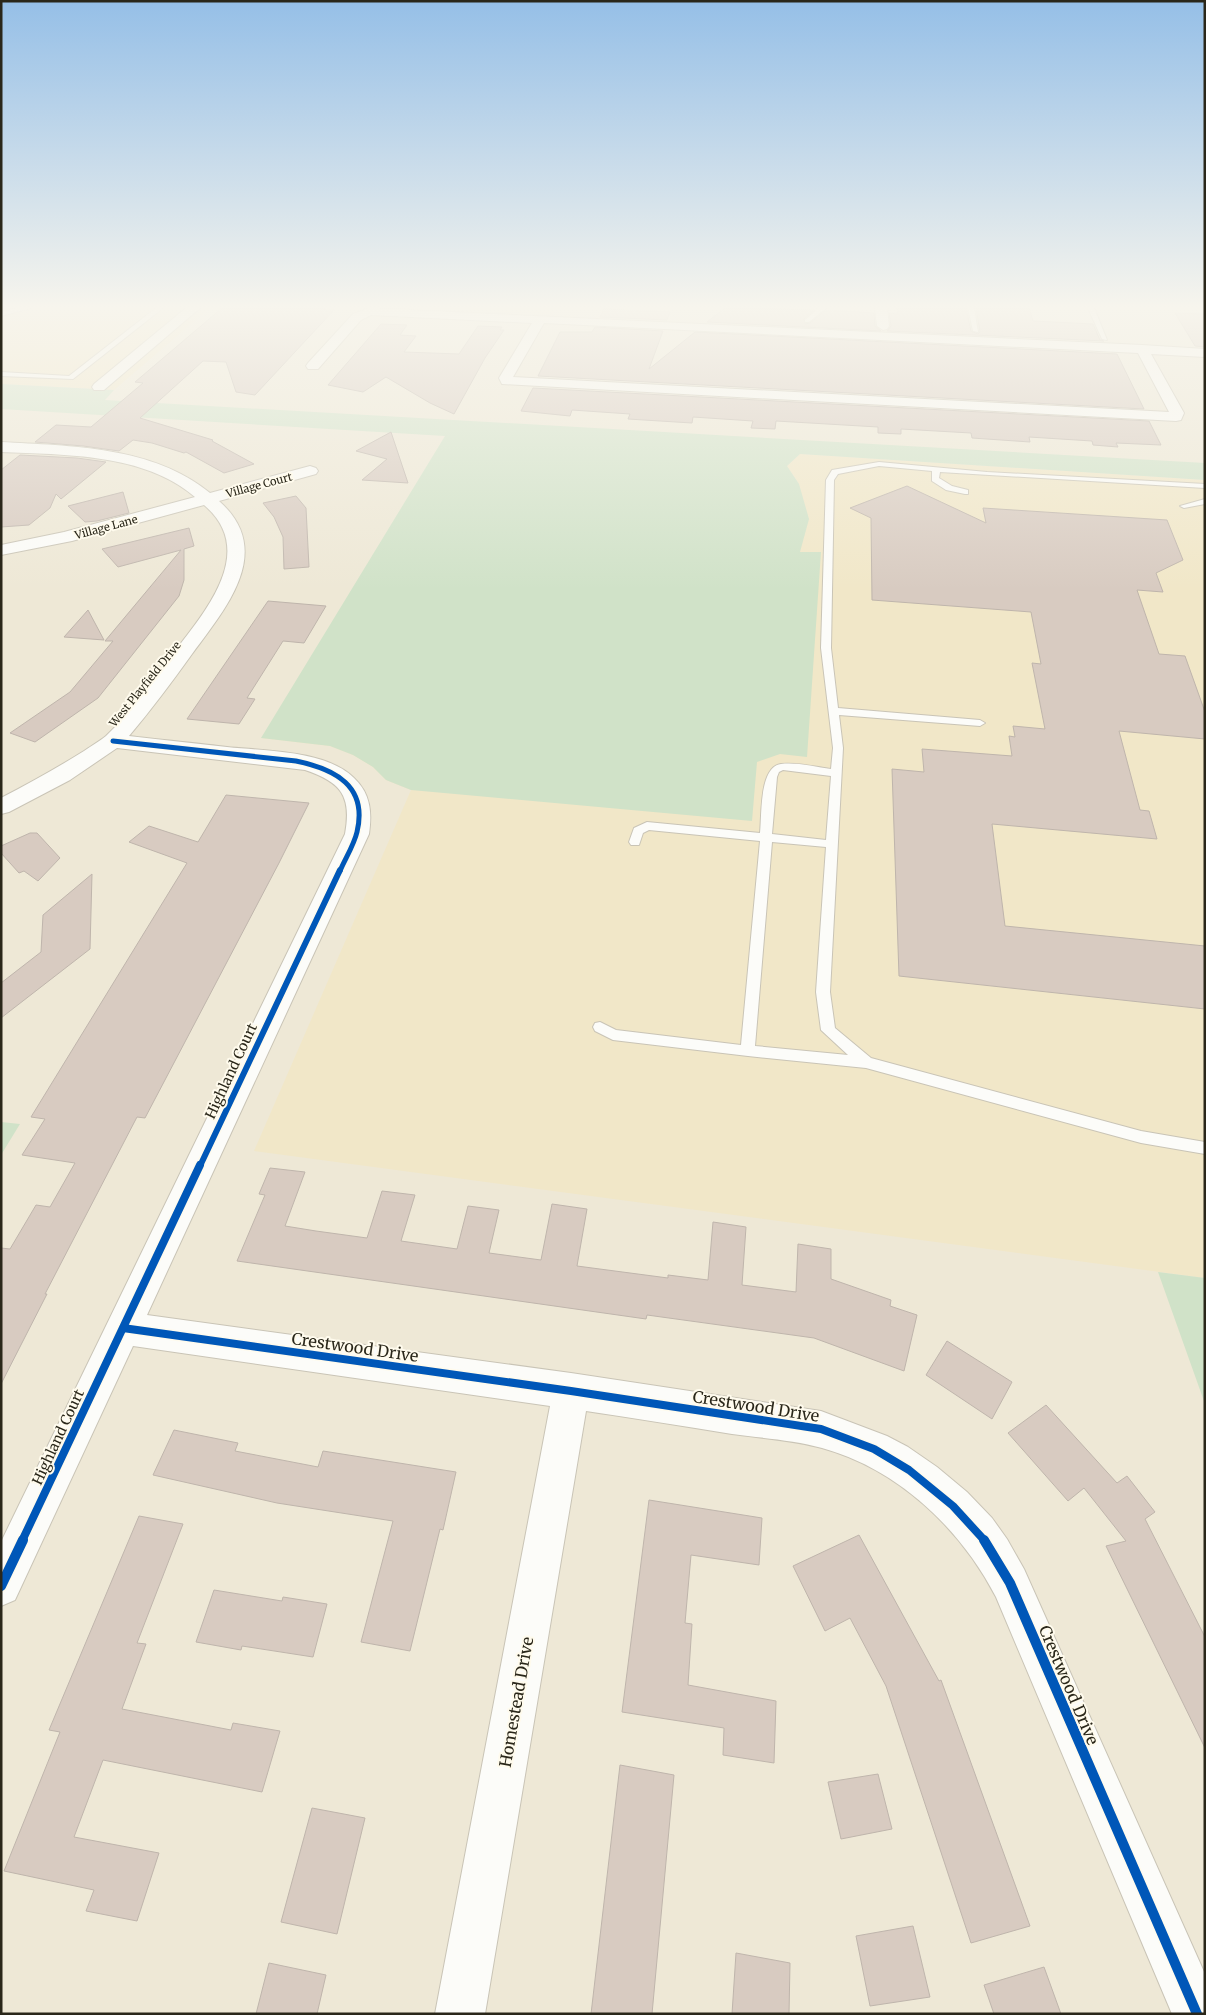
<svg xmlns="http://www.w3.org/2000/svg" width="1206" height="2015" font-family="Merriweather,serif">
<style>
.built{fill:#f1e7c8}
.green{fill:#d0e2c8}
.building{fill:#d8cbc1;stroke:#bfb5ac}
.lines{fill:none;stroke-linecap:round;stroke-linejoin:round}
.service-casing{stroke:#c9c4b6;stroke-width:2}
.minor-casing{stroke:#c9c4b6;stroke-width:2}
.service{fill:#fcfcf9;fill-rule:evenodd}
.minor{fill:#fcfcf9;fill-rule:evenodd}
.cycleway-far3-casing{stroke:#fffbed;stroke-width:8}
.cycleway-far2-casing{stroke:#fffbed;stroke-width:9}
.cycleway-far1-casing{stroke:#fffbed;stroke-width:11}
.cycleway-casing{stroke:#fffbed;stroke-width:13}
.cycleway-far3{stroke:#0057b8;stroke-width:5}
.cycleway-far2{stroke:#0057b8;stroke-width:6}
.cycleway-far1{stroke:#0057b8;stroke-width:8}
.cycleway{stroke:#0057b8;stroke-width:10}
.labels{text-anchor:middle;stroke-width:4;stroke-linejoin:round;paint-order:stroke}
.far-street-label{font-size:11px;fill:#2a271a;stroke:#fffbed}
.street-label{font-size:14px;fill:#2a271a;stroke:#fffbed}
.near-street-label{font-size:16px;fill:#2a271a;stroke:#fffbed}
</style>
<rect width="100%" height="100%" fill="#eee8d6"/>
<path class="built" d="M1 308H210L114 390 1 384Z
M426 308H556L552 314Z
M800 454 1205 480V1278L254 1151 411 790 386 780 373 767 353 755 330 746 261 738 799 484 787 466Z"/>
<path class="green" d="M1 384 114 390 105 400 1205 463V480L800 454 787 466 799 484 809 519 800 552H821L807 757 780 754 757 762 752 821 411 790 386 780 373 767 353 755 330 746 261 738 445 436 1 409Z
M1 1122 20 1124 1 1155Z
M1158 1272 1205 1278V1404Z"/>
<path class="building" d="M222 308H326L324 310H334L255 395 236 392 226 362 203 361 140 418 213 440 212 441 254 464 224 473 186 452 184 453 152 443 133 440 119 451 83 446 35 442 56 425 91 427 143 383 135 382Z
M725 308 814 310 804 319 805 324 810 323 826 310 874 313 875 326 881 331 707 322Z
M897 308H966L971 331 978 334 980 332 976 308H1029L1033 321 1093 324 1100 340 1104 341 887 331 891 326 889 313 898 314Z
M604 309 670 312 667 320 600 317Z
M1175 313 1205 314V347L1195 346Z
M381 324 407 325 400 335 416 336 404 352 459 354 478 326 502 327 500 330H504L485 358 454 414 430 403 386 377 363 392 328 385Z
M595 327 663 331 649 369 695 332 1117 354 1144 409 538 376 560 332H592Z
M533 388 1149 421 1161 445 1116 443 1118 447 1093 445 1092 441 1029 437 1030 442 972 438 971 433 901 429V434L878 433V427L776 421 775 429 751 428 753 421 693 417 692 423 628 419 630 414 572 410 570 416 521 411Z
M391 432 408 483 362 480 387 459 356 451Z
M20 455 77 458 106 462 61 499 56 494 50 508 29 525 1 527V470Z
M907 486 986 523 983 508 1167 520 1183 560 1156 573 1163 592 1137 590 1159 654 1185 656 1205 712V739L1119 731 1140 810 1149 811 1157 839 992 824 1005 926 1205 946V1009L899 976 892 769 924 772 922 749 1012 756 1009 736 1015 737 1013 726 1045 729 1032 663 1041 664 1031 612 872 600 871 518 850 508Z
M123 492 129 513 97 521 85 522 68 506Z
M296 496 306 508 309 567 284 569 283 537 274 517 263 503Z
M189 528 194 546 184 549V580L179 596 98 698 35 742 10 733 70 692 113 641H105L181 550 118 567 102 549Z
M268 601 326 606 304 643 283 641 247 698 255 699 239 724 187 719Z
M88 610 104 640 64 637Z
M226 795 309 803 279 863 145 1118 137 1117 45 1294H47L1 1384V1248L10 1249 36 1205 50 1207 75 1163 22 1155 45 1119 31 1117 187 863 129 842 149 826 198 842Z
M30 833H37L60 858 38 881 24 871 19 873 1 853V846Z
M92 874 90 949 1 1018V983L41 952 43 915Z
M270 1168 305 1172 285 1226 316 1231 367 1238 382 1191 415 1195 401 1241 457 1249 468 1206 499 1210 489 1253 541 1260 552 1204 587 1209 577 1266 668 1278V1275L708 1280 713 1222 746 1227 742 1285 796 1292 798 1244 831 1249V1279L891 1300 890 1306 917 1315 904 1371 814 1338 647 1315 646 1319 237 1261 265 1195 259 1194Z
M947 1341 1012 1382 992 1419 926 1375Z
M1046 1405 1117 1483 1127 1476 1155 1512 1145 1519 1205 1637V1748L1106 1546 1126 1541 1084 1488 1068 1501 1008 1433Z
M174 1430 238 1443 235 1451 318 1467 323 1451 456 1472 443 1530 440 1529 410 1651 361 1642 393 1521 277 1503 153 1475Z
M649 1500 762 1518 759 1565 691 1555 685 1623 692 1624 688 1685 776 1701 774 1763 723 1755 724 1728 622 1712Z
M139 1516 183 1524 137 1643 146 1644 122 1709 231 1730 233 1723 280 1731 262 1792 103 1760 74 1837 159 1853 137 1921 86 1911 94 1890 4 1871 60 1732 49 1730Z
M859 1535 939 1681 941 1680 1030 1926 971 1943 886 1686 850 1618 825 1631 793 1566Z
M214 1590 282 1601 283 1597 327 1604 313 1657 242 1646 241 1650 196 1642Z
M620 1765 674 1775 652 2014H591Z
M878 1774 892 1829 841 1839 828 1782Z
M312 1808 365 1818 337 1934 281 1922Z
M913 1926 930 1997 870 2006 856 1936Z
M736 1953 790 1963 789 2014H732Z
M269 1963 326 1975 317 2014H256Z
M1044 1967 1061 2014H994L984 1985Z"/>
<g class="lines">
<g class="service-casing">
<path id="service" d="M19 308H31L1 316V312Z
M156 308H163L73 379 1 376V372L69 376Z
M819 308H826L809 322H805V320Z
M968 308H974L978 332 973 331Z
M1088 308H1094L1107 340 1102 339Z
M879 462 987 472 1205 484V488L940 472 939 478 952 486 968 490V494H965L946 490 932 481V471L879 466 838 474 834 480 831 648 838 708 980 720 985 723 980 726 839 715 843 748 830 992 835 1028 871 1058 1141 1131 1205 1142V1154L1141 1143 866 1068 748 1056 613 1040 595 1031 593 1027 595 1023 600 1022 616 1030 741 1045 760 841 649 830 643 833 639 845H631L629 842 634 828 647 822 760 833C762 815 759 767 781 764 796 762 816 767 831 769L833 748 821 648 826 480 832 470ZM783 770 831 776 826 840 772 834 777 777 779 772ZM772 842 826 847 816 992 821 1030 848 1055 755 1046Z
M1205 499V504L1184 508 1180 506Z"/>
</g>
<g class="minor-casing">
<path id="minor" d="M186 308H200L104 390H94L92 387 94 384Z
M369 308 1142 345 1205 349V357L1151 354 1184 413 1181 420 1176 421 502 384 499 378 532 323 371 315 361 320 318 369H308L306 366 308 363 353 314ZM544 323 1138 353 1169 412 513 377Z
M875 308H887L889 326 887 329 883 330 877 326Z
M1 442C71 446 153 446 210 493L310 466 316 468 318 471 316 474 219 501C276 551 225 609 192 654 172 682 151 710 129 736 161 740 194 743 227 747 264 751 326 750 354 778 371 794 372 813 369 834L147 1315 571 1373 821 1411 887 1436 908 1447 937 1467 967 1492 992 1518 1007 1539 1024 1569 1205 1974V2014H1172L996 1597C960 1528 898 1469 822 1448 794 1440 761 1438 732 1434 683 1426 634 1418 586 1411L485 2014H435L550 1406 133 1346 15 1600 1 1606V1542L345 834C352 796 341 782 305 770L117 748 70 780 9 812 1 814V798C30 783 57 768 84 751 91 746 100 741 106 736 130 713 149 685 169 659 200 617 261 553 204 505L72 541 1 555V545L64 532 195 497C144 453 65 455 1 452Z"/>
</g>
<use href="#service" class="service"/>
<use href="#minor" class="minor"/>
<g class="cycleway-far3-casing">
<path id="cycleway-far3" d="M113 741 296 761C335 769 368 786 357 832 354 845 345 859 340 871"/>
</g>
<g class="cycleway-far2-casing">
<path id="cycleway-far2" d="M200 1166 340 870"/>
</g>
<g class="cycleway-far1-casing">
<path id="cycleway-far1" d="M123 1328 571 1391 821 1429 874 1449 909 1470 953 1506 985 1541
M22 1541 200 1165"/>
</g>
<g class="cycleway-casing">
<path id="cycleway" d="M984 1540 1010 1583 1197 2014
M1 1586 23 1540"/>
</g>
<use href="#cycleway-far3" class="cycleway-far3"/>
<use href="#cycleway-far2" class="cycleway-far2"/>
<use href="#cycleway-far1" class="cycleway-far1"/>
<use href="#cycleway" class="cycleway"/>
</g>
<linearGradient id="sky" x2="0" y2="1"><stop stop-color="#95bfe7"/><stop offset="0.52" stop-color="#f7f5ed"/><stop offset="1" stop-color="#f7f5ed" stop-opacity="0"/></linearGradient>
<rect width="1206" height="590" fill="url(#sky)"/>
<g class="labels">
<g class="far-street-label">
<text transform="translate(259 485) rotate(-15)" y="4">Village Court</text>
<text transform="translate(106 527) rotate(-15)" y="4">Village Lane</text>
<text transform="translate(145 684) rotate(-51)" y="4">West Playfield Drive</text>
</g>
<g class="street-label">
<text transform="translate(231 1071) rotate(-65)" y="5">Highland Court</text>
<text transform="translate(58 1437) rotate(-65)" y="5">Highland Court</text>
</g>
<g class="near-street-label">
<text transform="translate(355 1347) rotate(8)" y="6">Crestwood Drive</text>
<text transform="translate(756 1406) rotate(9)" y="6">Crestwood Drive</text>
<text transform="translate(1069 1685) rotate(67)" y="6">Crestwood Drive</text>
<text transform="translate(516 1702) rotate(-80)" y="6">Homestead Drive</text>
</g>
</g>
<rect width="1206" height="2015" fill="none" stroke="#2a271a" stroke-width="5"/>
</svg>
